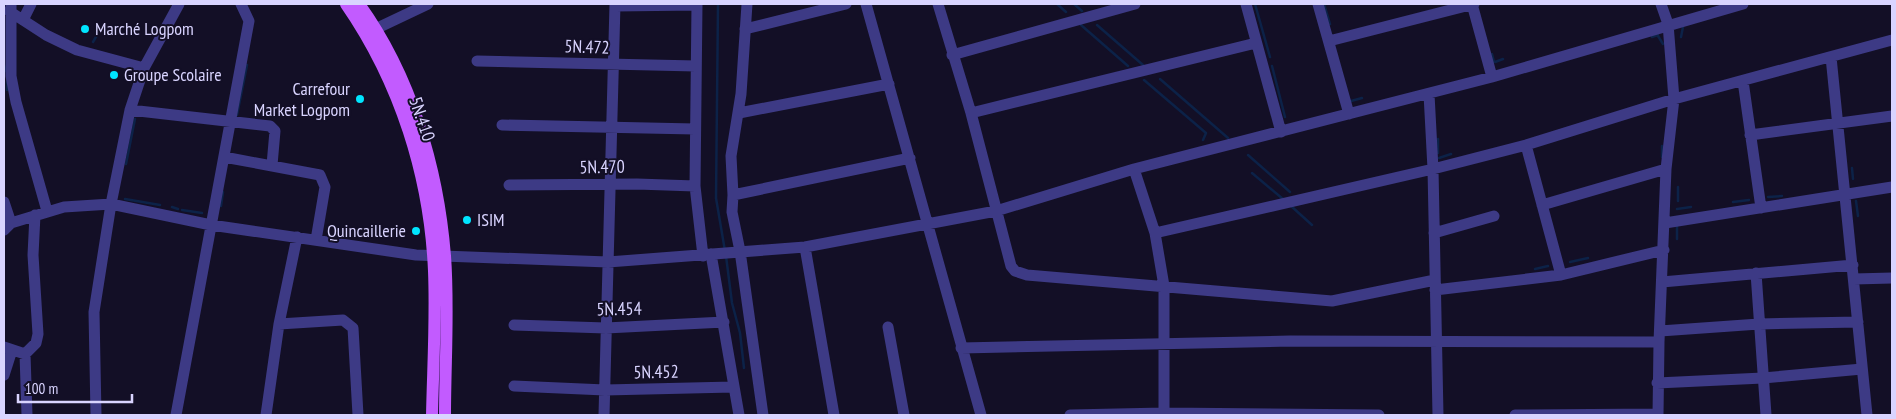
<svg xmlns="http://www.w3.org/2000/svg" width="1896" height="419" font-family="'PT Sans Narrow',sans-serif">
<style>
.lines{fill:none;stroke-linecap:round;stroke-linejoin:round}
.stream{stroke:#0c2248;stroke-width:2.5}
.minor{stroke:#3d3a85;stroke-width:11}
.major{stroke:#c25bff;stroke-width:12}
.poi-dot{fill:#00e5ff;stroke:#130f26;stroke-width:2}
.labels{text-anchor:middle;stroke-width:4;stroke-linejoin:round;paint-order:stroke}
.poi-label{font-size:18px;fill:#d9d4ff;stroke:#130f26;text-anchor:start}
.street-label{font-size:18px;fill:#d9d4ff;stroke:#130f26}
</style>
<rect width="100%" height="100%" fill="#130f26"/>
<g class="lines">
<path class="stream" d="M718 4 716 198 725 251
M1057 4 1066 12
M1074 4 1082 11
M1255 4 1270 57
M1324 4 1330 24
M1081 25 1128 66
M1097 25 1143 65
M1658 36 1663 44
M1652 37 1658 35
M1681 37 1683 27
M93 42 100 30
M1492 54 1494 62
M1495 62 1503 59
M4 65 6 71
M1272 66 1285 117
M1160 79 1228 138
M1144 80 1206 133 1203 140
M7 81V90
M1351 101 1362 98
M237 115 247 65
M1438 153V139
M1248 155 1290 192
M1662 157V146
M1439 158 1451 154
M126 164 135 119
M1852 168 1853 179
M1252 173 1283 199
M1768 197 1782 196
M125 199 160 205
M1678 201V187
M1856 201 1858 216
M1733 202 1749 200
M221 206 223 192
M1291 206 1312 225
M172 207 178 209
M1677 209 1691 207
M182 210 202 213
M1677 239V224
M726 256 732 303 740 333 744 368
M1570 262 1588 258
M1535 269 1548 266"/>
<path class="minor" d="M11 4V76L16 102 47 211
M697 4 695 186 703 256
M866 4 981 415
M938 4 971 113 1011 266 1015 271 1027 275 1332 301 1435 280
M1246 4 1281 132
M1318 4 1349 114
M1472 4 1492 77
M615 6 697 5
M9 11 46 35 77 50 144 68
M23 20 31 4
M745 29 846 4
M369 32 428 4
M1329 41 1474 4
M952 55 1135 4
M1831 57 1867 415
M477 61 696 66
M1743 81 1761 208
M1429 94 1433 169 1438 415
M130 110 270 126 275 131 272 165
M739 113 889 84
M971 113 1256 43
M502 125 695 129
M1750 135 1892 116
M1526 145 1561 275
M224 157 320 175 325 187 316 240
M1134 169 1155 233 1164 286V413
M509 185 637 184 695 186
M733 195 731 156 741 94 747 4
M4 202 11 223
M1542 205 1666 169
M1665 223 1892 187
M4 230 11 223 64 207 111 204 211 225 416 255 608 262 805 247 996 211 1134 169 1492 77 1743 4
M1155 233 1433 169 1526 145 1674 99 1892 40
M1434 233 1494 216
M805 247 834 415
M711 254 739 415
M1756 273 1766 415
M1854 279 1892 278
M1662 282 1853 265
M1435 290 1561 275 1664 250
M279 324 343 320 353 328 358 415
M514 325 606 328 724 322
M888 327 904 415
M1660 331 1759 324 1858 322
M4 347 25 354 27 415
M961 348 1290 341 1659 342
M25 354 36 343 38 334 33 255 35 215
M4 375 12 350
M1657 383 1763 378 1862 369
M514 386 605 390 733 387
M96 415 94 312 111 204 130 110 144 68 179 4
M176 415 249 21 241 4
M266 415 279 324 297 237
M604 415 615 4
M763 415 740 251 732 212 733 195 910 158
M1070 415 1164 413 1379 415
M1515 415 1658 414
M1658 415 1659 342 1666 169 1674 99 1668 24 1661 4"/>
<path class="major" d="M346 4C400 82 430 176 434 271 436 319 433 367 432 415
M359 4C411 76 438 168 445 256 449 309 445 362 445 415"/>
</g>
<g class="poi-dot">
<circle cx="85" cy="29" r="5"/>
<circle cx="114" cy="75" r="5"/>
<circle cx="360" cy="99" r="5"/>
<circle cx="467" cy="220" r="5"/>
<circle cx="416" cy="231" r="5"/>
</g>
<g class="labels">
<g class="poi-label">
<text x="95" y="35">Marché Logpom</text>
<text x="124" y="81">Groupe Scolaire</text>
<text x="350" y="95" text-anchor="end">Carrefour<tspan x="350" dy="21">Market Logpom</tspan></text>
<text x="477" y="226">ISIM</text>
<text x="406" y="237" text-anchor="end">Quincaillerie</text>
</g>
<g class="street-label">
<text transform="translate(587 47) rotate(2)" y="6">5N.472</text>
<text transform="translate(422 119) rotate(71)" y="6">5N.410</text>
<text transform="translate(602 167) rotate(-1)" y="6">5N.470</text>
<text transform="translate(619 309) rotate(-1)" y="6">5N.454</text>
<text transform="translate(656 372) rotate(-1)" y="6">5N.452</text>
</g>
</g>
<rect width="1896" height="419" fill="none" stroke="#d9d4ff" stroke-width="10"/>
<path d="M18 394v8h114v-8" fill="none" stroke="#d9d4ff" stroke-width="2.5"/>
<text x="25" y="394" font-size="15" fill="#d9d4ff" stroke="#130f26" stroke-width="4" paint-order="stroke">100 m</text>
</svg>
